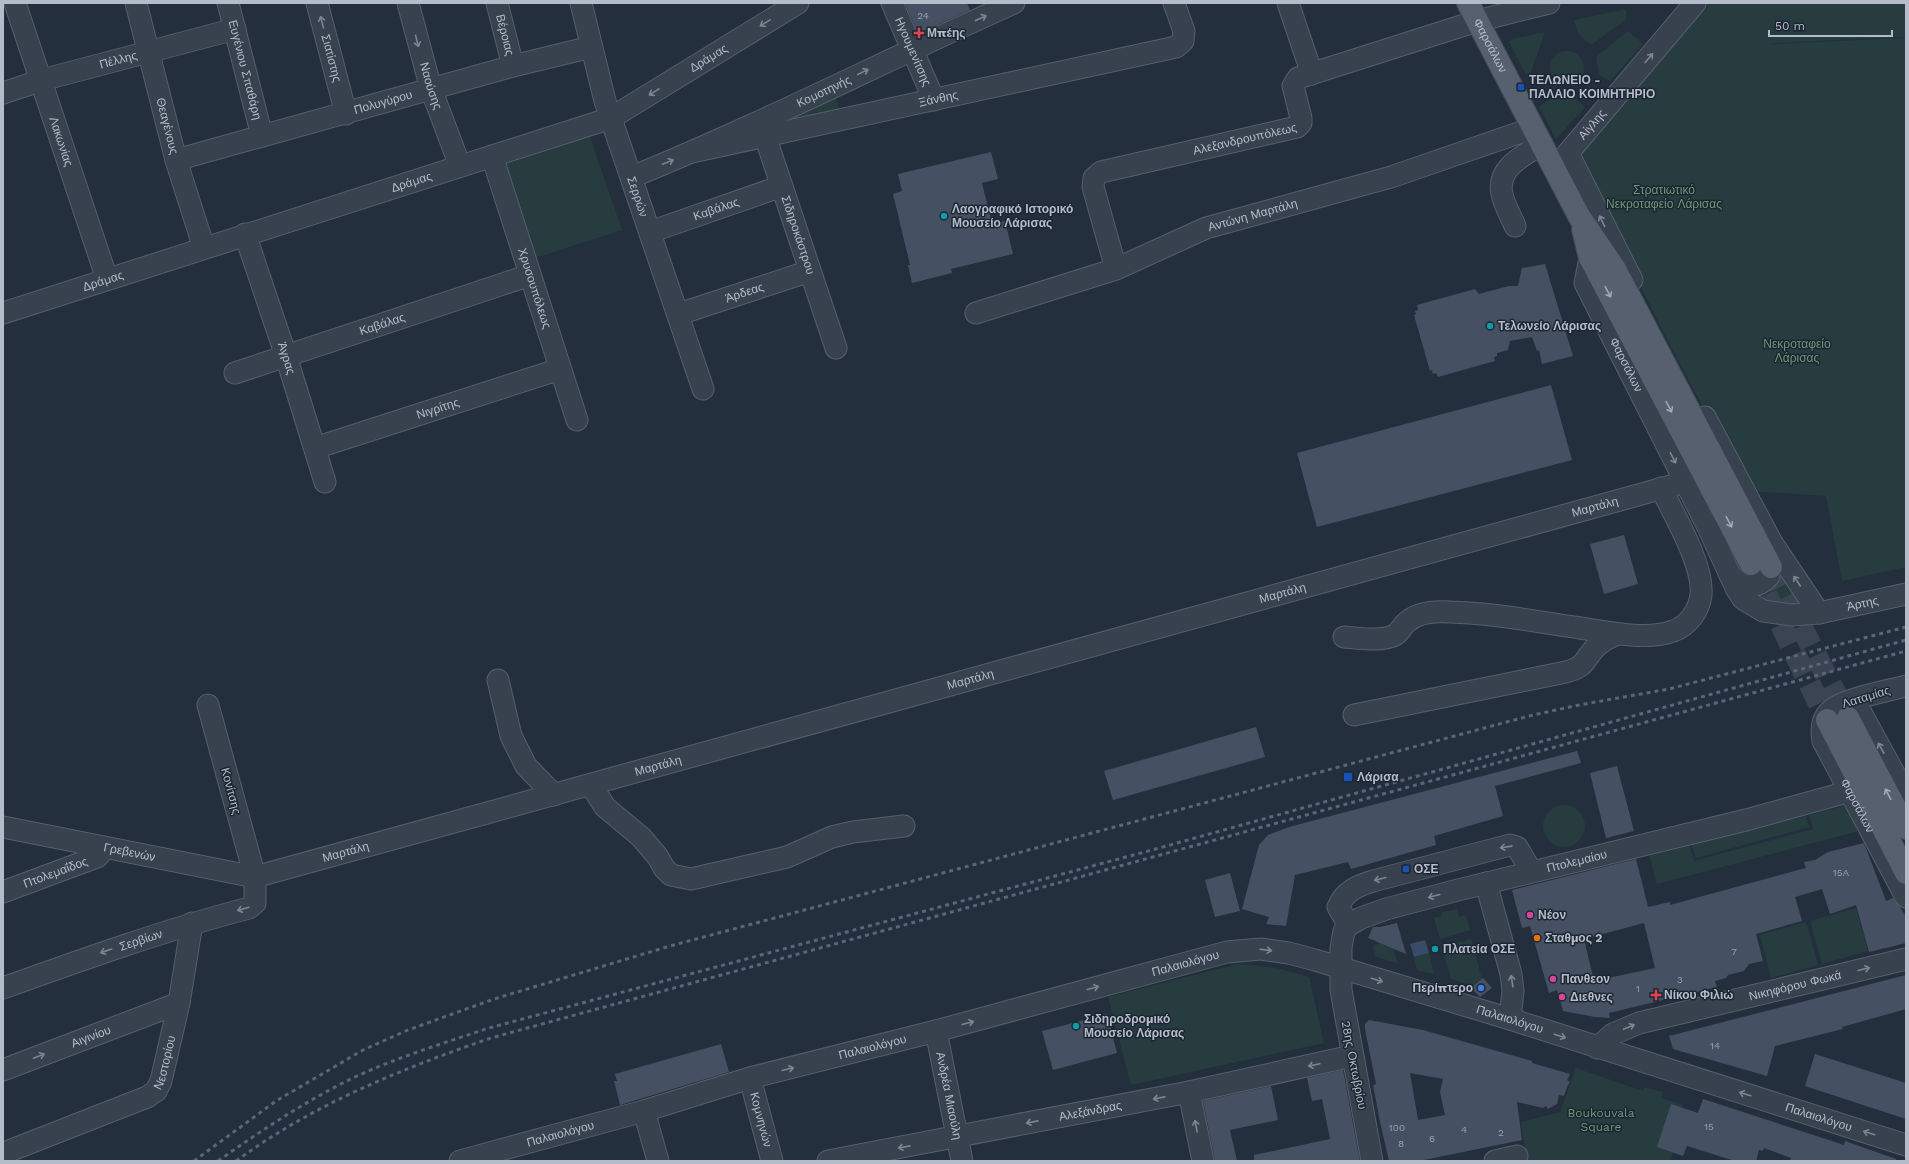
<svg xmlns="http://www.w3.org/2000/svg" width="1909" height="1164" font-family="'Work Sans',sans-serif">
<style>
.green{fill:#263c3f}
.water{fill:#394c67}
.building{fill:#455162;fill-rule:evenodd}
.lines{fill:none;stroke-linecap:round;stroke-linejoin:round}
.major-tunnel{stroke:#3a4453;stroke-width:22;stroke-dasharray:22 11;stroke-linecap:butt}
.minor-casing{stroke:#565f6c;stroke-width:23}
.major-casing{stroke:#414a57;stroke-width:24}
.minor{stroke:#38414e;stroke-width:21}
.major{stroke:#56606e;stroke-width:22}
.rail{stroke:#5a6575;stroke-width:3;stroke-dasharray:4 4;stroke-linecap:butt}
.oneway{stroke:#7c8592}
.oneway2{stroke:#a1aab7}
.health-dot{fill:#e0444e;stroke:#1d2633;stroke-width:1.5}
.transit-dot{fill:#1a4fb4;stroke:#1d2633;stroke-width:1.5}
.culture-dot{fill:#0f9aa8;stroke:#1d2633;stroke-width:1.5}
.hotel-dot{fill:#d1479c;stroke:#1d2633;stroke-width:1.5}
.food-dot{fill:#e8710a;stroke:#1d2633;stroke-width:1.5}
.shop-dot{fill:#3f7fe0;stroke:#1d2633;stroke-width:1.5}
.labels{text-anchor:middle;stroke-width:3;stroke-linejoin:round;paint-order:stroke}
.number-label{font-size:10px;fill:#98a1af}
.poi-label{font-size:12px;font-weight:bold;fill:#b4bcc9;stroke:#1d2633;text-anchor:start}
.street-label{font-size:12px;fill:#b4bcc9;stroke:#1d2633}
.park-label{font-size:12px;fill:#6b9a76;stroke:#1d2633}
</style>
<rect width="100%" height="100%" fill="#242f3e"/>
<path class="green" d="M1707 3H1906V37L1773 43 1772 52 1773 44 1906 38V567L1842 581 1826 496 1752 491C1687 386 1634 274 1581 162L1670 129 1581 162 1577 155Z
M1626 9V20L1592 44C1580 40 1577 32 1574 20Z
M1628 31 1643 44 1610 81 1599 75 1596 57Z
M1545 32 1531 72 1526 75 1509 42 1512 39Z
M1550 68a17 17 0 1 1 34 0a17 17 0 1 1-34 0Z
M835 95 840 110 780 128 774 121Z
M1551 99H1575L1585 107 1556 139 1539 107Z
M590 137 622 230 529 260 498 165Z
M1778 576 1800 600 1774 602 1759 595Z
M1543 826a21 21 0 1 1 42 0a21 21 0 1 1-42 0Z
M1847 805 1859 831 1657 884 1649 854 1688 843 1694 861 1813 829 1809 815Z
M1806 816 1809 827 1696 858 1691 843Z
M1856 908 1868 951 1822 964 1810 921Z
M1457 909 1459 917 1466 915 1470 930 1440 939 1434 918 1442 916 1441 913Z
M1806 922 1818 965 1771 978 1760 935Z
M1388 927 1397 963 1376 957 1373 945 1388 941Z
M1471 939 1482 979 1473 986 1451 979 1442 947Z
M1429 953 1434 974 1417 970 1414 957Z
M1238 964 1276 968 1309 977 1324 1043 1131 1085 1108 997Z
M1576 1068 1643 1091 1644 1087 1663 1092 1661 1098 1683 1105 1671 1161H1527L1521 1122 1560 1112Z"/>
<path class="water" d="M1425 940 1429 953 1414 957 1410 944Z"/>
<path class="building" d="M905 3H967L970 10 918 34Z
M991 152 998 179 982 183 992 224 1005 221 1013 254 951 269 952 273 912 283 908 265H910L893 194 902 191 898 174Z
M1545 264 1573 356 1542 364 1539 350 1537 351 1532 337 1510 341 1508 350 1497 353V356L1494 357 1495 361 1438 377 1436 373 1433 374 1432 370 1430 371 1414 315 1416 314 1415 311 1418 310 1417 305 1475 289 1479 294 1509 286H1518L1522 268Z
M1551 385 1572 460 1317 527 1297 453Z
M1624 535 1638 584 1604 594 1590 544Z
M1256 727 1265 757 1113 800 1104 771Z
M1577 751 1581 763 1495 786 1503 816 1434 836 1436 845 1351 869 1348 862 1295 875 1286 926 1266 924 1269 917 1242 909 1259 845 1268 835 1289 827Z
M1617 766 1634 831 1606 838 1590 773Z
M1864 843 1886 901 1893 898 1906 916V943L1869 952 1856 905 1830 914 1822 889 1795 897 1802 921 1756 934 1763 961 1749 964 1744 971 1728 975 1726 978 1715 981 1717 987 1609 1013 1610 1018 1595 1017 1563 1011 1557 990 1549 993 1530 926 1522 928 1512 890 1636 859 1648 907 1670 902V905L1806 868 1804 862 1815 860 1828 852ZM1644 923 1655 968 1594 981 1584 939Z
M1230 873 1240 911 1215 917 1205 880Z
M1397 923 1406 954 1368 938 1373 927H1380Z
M1906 975V1009L1842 1027 1843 1029 1775 1046 1767 1076 1673 1049 1669 1036Z
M1483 978 1492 988 1480 997 1471 988Z
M1107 1014 1117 1053 1053 1070 1042 1031Z
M1369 1020 1423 1030 1532 1061V1063L1570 1074 1567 1080 1570 1082 1567 1087 1564 1096 1559 1095 1557 1104 1548 1109 1546 1106 1543 1108 1517 1102 1522 1140 1419 1161H1389L1380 1122 1373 1085 1376 1084 1365 1029V1024ZM1410 1073 1443 1079 1440 1092 1445 1115 1418 1120Z
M721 1044 729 1072 620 1105 614 1081H617L615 1074Z
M1815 1054 1906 1083V1119L1805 1086Z
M1343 1070 1360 1161H1254V1155L1330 1139 1322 1099 1312 1101 1307 1078Z
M1271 1086 1278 1120 1230 1130 1237 1161H1215L1203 1101Z
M1703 1099 1844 1145 1845 1141 1896 1159V1161H1790L1791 1158 1764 1148 1763 1151 1759 1150 1756 1161H1735L1687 1146 1683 1156 1657 1147 1671 1104 1698 1113Z"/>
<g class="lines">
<path class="major-tunnel" d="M1752 565 1827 720
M1771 567 1848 718"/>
<g class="minor-casing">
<g id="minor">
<path id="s1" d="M15 3 107 279"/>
<path id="s2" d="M136 3 176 160 204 248"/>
<path id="s3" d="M228 3 262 136"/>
<path id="s4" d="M317 3 346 114"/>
<path id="s5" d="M408 3 431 89 460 166"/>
<path id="s6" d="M497 3 513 66"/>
<path id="s7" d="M581 3 605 101 703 389"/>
<path id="s8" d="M892 3 934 100"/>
<path d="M1288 3 1312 74"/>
<path id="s9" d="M3 93 42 80 235 29"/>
<path id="s10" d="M761 124 836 348"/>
<path id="s11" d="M692 152 1176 47 1183 41 1184 31 1174 3"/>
<path d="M1568 153 1632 280"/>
<path id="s12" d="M492 156 577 420"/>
<path id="s13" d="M176 160 513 66 591 47"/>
<path id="s14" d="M1564 166 1568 153 1695 3"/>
<path id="s15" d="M632 177C762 124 886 60 1014 3"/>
<path d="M1515 226C1511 216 1504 205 1502 194 1496 168 1524 155 1542 144"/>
<path id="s16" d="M650 232 782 186"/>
<path id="s17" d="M245 234 286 356 325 482"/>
<path id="s18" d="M1590 258 1585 283 1708 527 1736 588 1743 599 1763 611 1792 615 1819 613 1906 594"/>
<path id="s19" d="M1116 269 1093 187 1094 178 1101 172 1297 127 1301 123V118L1293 86 1298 78 1477 21 1549 3"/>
<path id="s20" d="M3 313 611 118 798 3"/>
<path id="s21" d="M976 313 1116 269 1206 228 1391 177 1533 128"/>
<path id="s22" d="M679 314 810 271"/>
<path id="s23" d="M235 373 530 275"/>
<path d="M1705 417 1772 543 1819 613"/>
<path id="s24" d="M315 448 560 369"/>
<path d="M1730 574C1740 589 1757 590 1769 576L1772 550"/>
<path d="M1344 637C1357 638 1383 642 1395 635 1400 632 1402 626 1407 622 1418 612 1437 611 1450 612 1494 613 1537 622 1580 628 1606 632 1648 641 1673 631 1688 626 1699 611 1701 595 1704 565 1674 515 1661 488"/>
<path d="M498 680 511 736 526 766 554 795"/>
<path id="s25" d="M1906 686C1888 691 1841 699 1829 712 1821 720 1821 730 1823 741L1906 897"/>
<path d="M1854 700 1906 795"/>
<path d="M1354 715 1566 672C1586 666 1582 663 1594 649 1601 641 1609 637 1618 634"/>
<path d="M591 785 605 807 641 837 658 857 664 868 671 875 691 879 787 857 832 837 853 832 904 826"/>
<path id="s26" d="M3 827 255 877 1685 482"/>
<path d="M1486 883 1511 974 1513 991 1510 1019"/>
<path id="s27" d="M3 892 97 857 105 848"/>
<path d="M1349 925 1338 907C1345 891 1357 886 1373 881L1510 845 1517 847 1531 871"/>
<path id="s28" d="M3 988C84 959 165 930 249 908L255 903V877L208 705"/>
<path id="s29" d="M936 1031 962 1161"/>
<path id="s30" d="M1597 1048 1613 1034 1639 1023 1906 959"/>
<path id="s31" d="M3 1070 179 1003"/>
<path id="s32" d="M750 1078 772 1161"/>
<path d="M1189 1092 1203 1161"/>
<path d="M644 1111 658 1161"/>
<path id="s33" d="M9 1151 147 1097 156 1091 161 1081 179 1003 192 923"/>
<path id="s34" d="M460 1161 644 1111 750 1078 936 1031 1227 952 1261 949 1289 953 1315 960 1510 1019 1906 1145"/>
<path id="s35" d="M828 1161 1189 1092 1352 1056"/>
<path id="s36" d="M1372 1161 1341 990V948L1344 931 1349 925 1361 918 1386 909 1458 890 1746 820 1851 791"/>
<path d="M1495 1161 1517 1156"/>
</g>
</g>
<g class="major-casing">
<g id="major">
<path id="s37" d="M1468 3 1579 216 1615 269 1771 567"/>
<path d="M1583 229 1590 258 1751 564"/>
<path d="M1848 718 1906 828"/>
<path d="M1827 720 1906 873"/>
</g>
</g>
<use href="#minor" class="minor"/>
<use href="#major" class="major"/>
<path class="rail" d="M194 1161 276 1101 363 1050 408 1030 494 999 670 946 1533 715 1579 705 1669 689 1906 627
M218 1161C262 1130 307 1100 355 1077 398 1057 444 1043 489 1028L1152 850 1906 640
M236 1161C314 1104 401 1069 491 1038L1906 651"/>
</g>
<defs><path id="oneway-shaft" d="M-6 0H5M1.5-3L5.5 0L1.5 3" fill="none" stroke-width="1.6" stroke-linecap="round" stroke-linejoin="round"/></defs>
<g class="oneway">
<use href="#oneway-shaft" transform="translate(981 18) rotate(-24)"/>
<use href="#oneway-shaft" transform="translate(322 22) rotate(-104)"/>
<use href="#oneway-shaft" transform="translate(765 23) rotate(148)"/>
<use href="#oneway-shaft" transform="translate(417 41) rotate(76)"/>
<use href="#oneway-shaft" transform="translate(1649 58) rotate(-50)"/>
<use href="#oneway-shaft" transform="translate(863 72) rotate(-26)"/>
<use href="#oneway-shaft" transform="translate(654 92) rotate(148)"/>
<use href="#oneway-shaft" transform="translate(668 162) rotate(-22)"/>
<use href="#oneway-shaft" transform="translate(1602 221) rotate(-116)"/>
<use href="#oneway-shaft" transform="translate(1673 458) rotate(63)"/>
<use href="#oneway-shaft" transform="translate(1797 581) rotate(-124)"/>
<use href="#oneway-shaft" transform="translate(1881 748) rotate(-119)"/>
<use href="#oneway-shaft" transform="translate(1506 847) rotate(172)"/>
<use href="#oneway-shaft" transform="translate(1380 879) rotate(166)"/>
<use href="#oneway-shaft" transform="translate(1434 896) rotate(165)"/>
<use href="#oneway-shaft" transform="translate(243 909) rotate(163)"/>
<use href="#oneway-shaft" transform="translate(1266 950) rotate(7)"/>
<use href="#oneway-shaft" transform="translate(106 951) rotate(161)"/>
<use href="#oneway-shaft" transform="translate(1864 969) rotate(-14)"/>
<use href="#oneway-shaft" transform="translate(1377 980) rotate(17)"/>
<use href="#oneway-shaft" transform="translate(1512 981) rotate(-99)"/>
<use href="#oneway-shaft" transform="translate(1093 988) rotate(-15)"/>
<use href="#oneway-shaft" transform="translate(968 1023) rotate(-15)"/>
<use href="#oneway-shaft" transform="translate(1629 1027) rotate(-23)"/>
<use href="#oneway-shaft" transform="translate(1560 1036) rotate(18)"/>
<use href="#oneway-shaft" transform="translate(39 1056) rotate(-21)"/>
<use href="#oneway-shaft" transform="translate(1314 1065) rotate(168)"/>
<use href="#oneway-shaft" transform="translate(788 1069) rotate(-14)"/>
<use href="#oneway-shaft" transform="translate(1745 1094) rotate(-163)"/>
<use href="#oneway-shaft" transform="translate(1159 1098) rotate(169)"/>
<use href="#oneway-shaft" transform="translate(1032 1122) rotate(169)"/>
<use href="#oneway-shaft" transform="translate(1196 1126) rotate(-101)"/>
<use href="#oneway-shaft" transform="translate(1869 1133) rotate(-163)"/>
<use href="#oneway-shaft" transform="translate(904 1147) rotate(169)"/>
</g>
<g class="oneway2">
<use href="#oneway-shaft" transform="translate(1608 292) rotate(62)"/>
<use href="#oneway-shaft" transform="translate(1669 407) rotate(62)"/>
<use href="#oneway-shaft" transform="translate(1729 522) rotate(62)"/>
<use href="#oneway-shaft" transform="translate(1888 794) rotate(-118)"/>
</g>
<g class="health-dot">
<path d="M917 27h4v4h4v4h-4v4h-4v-4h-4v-4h4z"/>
<path d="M1654 989h4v4h4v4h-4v4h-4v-4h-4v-4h4z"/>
</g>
<g class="transit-dot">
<rect x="1517" y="83" width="8" height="8" rx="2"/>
<rect x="1343" y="772" width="10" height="10" rx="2"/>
<rect x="1402" y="865" width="8" height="8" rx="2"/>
</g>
<g class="culture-dot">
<circle cx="944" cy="216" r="4"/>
<circle cx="1490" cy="326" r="4"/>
<circle cx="1435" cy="949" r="4"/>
<circle cx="1076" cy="1026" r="4"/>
</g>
<g class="hotel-dot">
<circle cx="1530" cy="915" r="4"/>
<circle cx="1553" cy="979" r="4"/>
<circle cx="1562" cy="997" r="4"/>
</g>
<circle class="food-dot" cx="1537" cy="938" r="4"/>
<circle class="shop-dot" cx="1481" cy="988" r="4"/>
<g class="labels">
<g class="number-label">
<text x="923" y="19">24</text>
<text x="1841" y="876">15A</text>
<text x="1734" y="955">7</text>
<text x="1680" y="983">3</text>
<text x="1638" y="992">1</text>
<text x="1715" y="1049">14</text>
<text x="1709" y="1130">15</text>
<text x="1397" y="1131">100</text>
<text x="1464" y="1133">4</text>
<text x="1501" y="1136">2</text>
<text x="1432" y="1142">6</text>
<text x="1401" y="1147">8</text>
</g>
<g class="poi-label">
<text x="927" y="37">Μπέης</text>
<text x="1529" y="84">ΤΕΛΩΝΕΙΟ -<tspan x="1529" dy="14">ΠΑΛΑΙΟ ΚΟΙΜΗΤΗΡΙΟ</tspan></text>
<text x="952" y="213">Λαογραφικό Ιστορικό<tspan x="952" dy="14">Μουσείο Λάρισας</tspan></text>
<text x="1498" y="330">Τελωνείο Λάρισας</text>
<text x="1357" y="781">Λάρισα</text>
<text x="1414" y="873">ΟΣΕ</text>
<text x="1538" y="919">Νέον</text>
<text x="1545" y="942">Σταθμος 2</text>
<text x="1443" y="953">Πλατεία ΟΣΕ</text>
<text x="1561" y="983">Πανθεον</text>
<text x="1473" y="992" text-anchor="end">Περίπτερο</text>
<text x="1664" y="999">Νίκου Φιλιώ</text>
<text x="1570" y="1001">Διεθνες</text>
<text x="1084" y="1023">Σιδηροδρομικό<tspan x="1084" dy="14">Μουσείο Λάρισας</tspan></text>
</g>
<g class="street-label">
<text dy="4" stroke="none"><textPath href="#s6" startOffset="33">Βέροιας</textPath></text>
<text dy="4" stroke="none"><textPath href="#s37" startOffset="48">Φαρσάλων</textPath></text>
<text dy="4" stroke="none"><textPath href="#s8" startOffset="53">Ηγουμενίτσης</textPath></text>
<text dy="4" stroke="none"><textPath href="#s4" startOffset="57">Σιατίστης</textPath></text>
<text dy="4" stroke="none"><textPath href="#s20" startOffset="753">Δράμας</textPath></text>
<text dy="4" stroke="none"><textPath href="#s9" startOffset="120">Πέλλης</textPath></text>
<text dy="4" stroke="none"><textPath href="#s3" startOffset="69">Ευγένιου Σπαθάρη</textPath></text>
<text dy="4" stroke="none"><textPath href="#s5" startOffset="86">Ναούσης</textPath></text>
<text dy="4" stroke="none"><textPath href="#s15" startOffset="210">Κομοτηνής</textPath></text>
<text dy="4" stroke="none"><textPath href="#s11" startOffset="252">Ξάνθης</textPath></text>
<text dy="4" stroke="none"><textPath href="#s13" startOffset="215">Πολυγύρου</textPath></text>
<text dy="4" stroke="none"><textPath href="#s14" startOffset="51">Αίγλης</textPath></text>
<text dy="4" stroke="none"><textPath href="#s2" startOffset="127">Θεαγένους</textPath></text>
<text dy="4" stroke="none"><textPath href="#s19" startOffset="251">Αλεξανδρουπόλεως</textPath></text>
<text dy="4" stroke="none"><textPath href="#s1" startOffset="146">Λακωνίας</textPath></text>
<text dy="4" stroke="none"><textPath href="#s20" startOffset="429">Δράμας</textPath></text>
<text dy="4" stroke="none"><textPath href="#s7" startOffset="202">Σερρών</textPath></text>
<text dy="4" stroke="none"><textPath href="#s16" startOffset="70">Καβάλας</textPath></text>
<text dy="4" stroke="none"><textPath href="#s21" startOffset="294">Αντώνη Μαρτάλη</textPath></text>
<text dy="4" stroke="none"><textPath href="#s10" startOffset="117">Σιδηροκάστρου</textPath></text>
<text dy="4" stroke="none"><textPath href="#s20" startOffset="105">Δράμας</textPath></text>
<text dy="4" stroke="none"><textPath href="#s12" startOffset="139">Χρυσουπόλεως</textPath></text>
<text dy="4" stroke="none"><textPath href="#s22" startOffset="69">Άρδεας</textPath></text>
<text dy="4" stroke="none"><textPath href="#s23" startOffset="155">Καβάλας</textPath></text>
<text dy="4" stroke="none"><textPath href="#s17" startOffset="131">Άγρας</textPath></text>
<text dy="4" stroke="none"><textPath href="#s18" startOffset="117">Φαρσάλων</textPath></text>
<text dy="4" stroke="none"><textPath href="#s24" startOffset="129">Νιγρίτης</textPath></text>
<text dy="4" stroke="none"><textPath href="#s26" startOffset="1647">Μαρτάλη</textPath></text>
<text dy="4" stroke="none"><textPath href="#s26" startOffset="1323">Μαρτάλη</textPath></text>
<text dy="4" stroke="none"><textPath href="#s18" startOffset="503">Άρτης</textPath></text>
<text dy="4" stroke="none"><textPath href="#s26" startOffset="999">Μαρτάλη</textPath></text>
<text transform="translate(1866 697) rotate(-17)" y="4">Λαταμίας</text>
<text dy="4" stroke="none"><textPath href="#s26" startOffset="675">Μαρτάλη</textPath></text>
<text transform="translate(231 791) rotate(75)" y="4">Κονίτσης</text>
<text dy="4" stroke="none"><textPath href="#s25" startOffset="186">Φαρσάλων</textPath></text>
<text dy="4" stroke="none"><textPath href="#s26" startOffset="129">Γρεβενών</textPath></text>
<text dy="4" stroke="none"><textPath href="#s26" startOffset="351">Μαρτάλη</textPath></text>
<text dy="4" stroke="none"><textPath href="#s36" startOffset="478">Πτολεμαίου</textPath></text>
<text dy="4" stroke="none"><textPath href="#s27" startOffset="56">Πτολεμαΐδος</textPath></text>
<text dy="4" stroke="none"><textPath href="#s28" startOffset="146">Σερβίων</textPath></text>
<text dy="4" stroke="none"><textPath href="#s34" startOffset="752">Παλαιολόγου</textPath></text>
<text dy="4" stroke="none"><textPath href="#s30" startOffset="210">Νικηφόρου Φωκά</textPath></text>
<text dy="4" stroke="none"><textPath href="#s34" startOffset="1088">Παλαιολόγου</textPath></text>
<text dy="4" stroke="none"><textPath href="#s31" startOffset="94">Αιγινίου</textPath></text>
<text dy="4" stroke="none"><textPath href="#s34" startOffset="428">Παλαιολόγου</textPath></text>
<text dy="4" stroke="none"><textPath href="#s33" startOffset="189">Νεστορίου</textPath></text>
<text transform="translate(1354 1065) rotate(79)" y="4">28ης Οκτωβρίου</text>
<text dy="4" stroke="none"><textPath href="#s29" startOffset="66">Ανδρέα Μιαούλη</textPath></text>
<text dy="4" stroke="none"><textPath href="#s35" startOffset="267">Αλεξάνδρας</textPath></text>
<text dy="4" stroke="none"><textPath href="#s34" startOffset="1412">Παλαιολόγου</textPath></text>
<text dy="4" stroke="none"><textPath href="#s32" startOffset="43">Κομνηνών</textPath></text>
<text dy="4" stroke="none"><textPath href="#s34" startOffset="104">Παλαιολόγου</textPath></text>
</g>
<g class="park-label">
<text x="1664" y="194">Στρατιωτικό<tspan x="1664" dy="14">Νεκροταφείο Λάρισας</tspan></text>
<text x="1797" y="348">Νεκροταφείο<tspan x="1797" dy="14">Λάρισας</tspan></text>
<text x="1601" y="1117">Boukouvala<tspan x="1601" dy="14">Square</tspan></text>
</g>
</g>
<rect width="1909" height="1164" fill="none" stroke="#b4bcc9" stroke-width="8"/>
<path d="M1769 30v6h123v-6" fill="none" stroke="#b4bcc9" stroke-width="2"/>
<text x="1775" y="30" font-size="12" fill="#b4bcc9" stroke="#1d2633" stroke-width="3" paint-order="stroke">50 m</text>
</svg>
